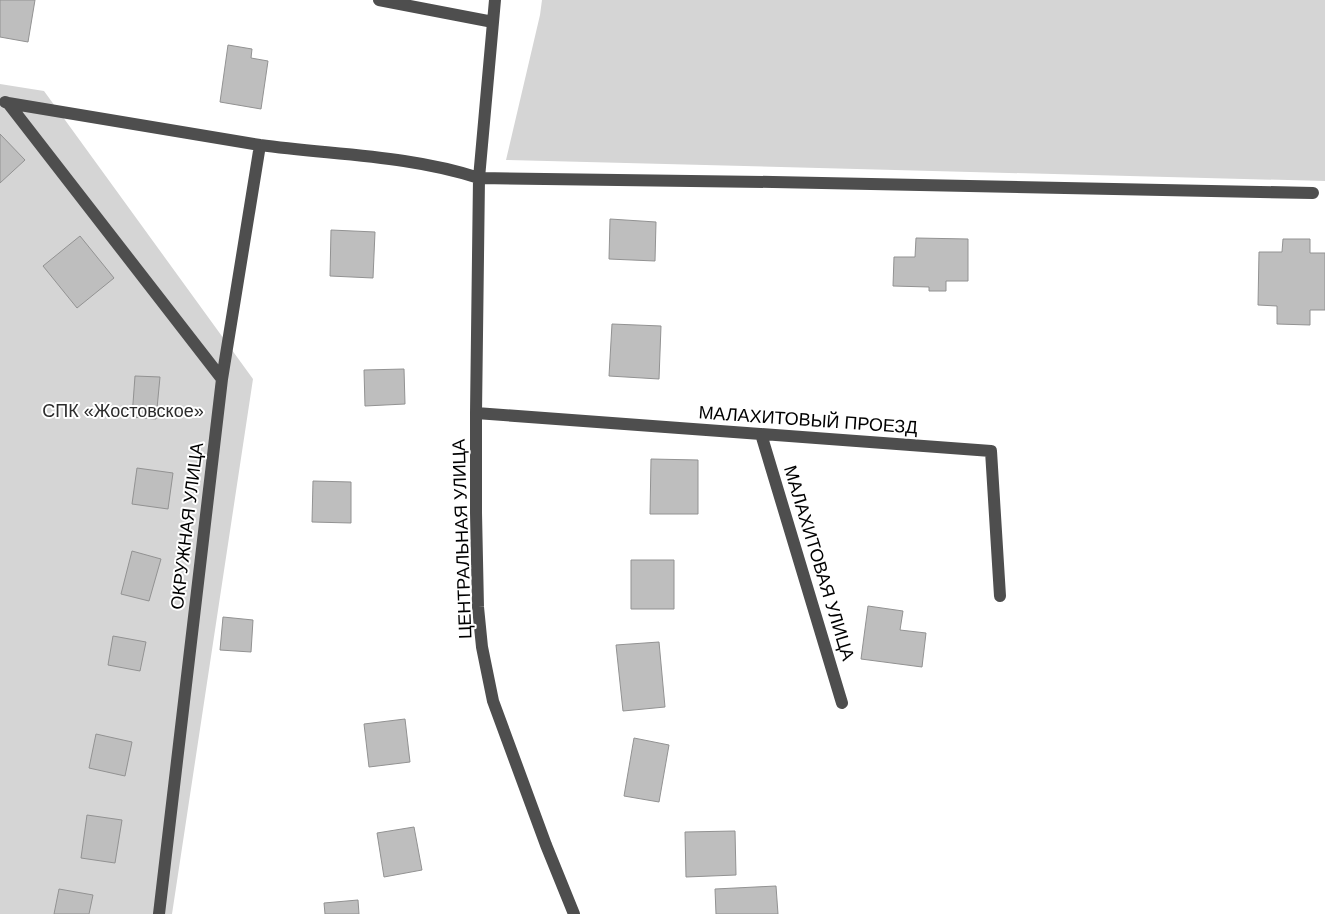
<svg xmlns="http://www.w3.org/2000/svg" width="1325" height="914" font-family="Arial,sans-serif">
<style>
.green{fill:#d5d5d5}
.building{fill:#bebebe;stroke:#929292}
.lines{fill:none;stroke-linecap:round;stroke-linejoin:round}
.minor{stroke:#4e4e4e;stroke-width:12}
.labels{text-anchor:middle;stroke-width:4;stroke-linejoin:round;paint-order:stroke}
.park-label{font-size:18px;fill:#2c2c2c;stroke:#fff}
.street-label{font-size:18px;fill:#000;stroke:#fff}
</style>
<rect width="100%" height="100%" fill="#fff"/>
<path class="green" d="M542 0H1325V181L506 160 540 15Z
M0 84 44 91 253 379 172 914H0Z"/>
<path class="building" d="M0 0H35L28 42 0 37Z
M228 45 252 49 251 58 268 61 261 109 220 102Z
M0 134 25 160 0 183Z
M610 219 656 222 655 261 609 259Z
M331 230 375 232 373 278 330 276Z
M80 236 114 278 77 308 43 266Z
M916 238 968 239V281H946V291H929V287L893 286 894 257H915Z
M1283 239H1310V253H1325V310H1310V325L1277 324V306L1258 305 1259 252H1282Z
M612 324 661 326 659 379 609 376Z
M404 369 405 404 365 406 364 370Z
M135 376 160 377 156 419 132 417Z
M651 459 698 460V514H650Z
M137 468 173 473 168 509 132 504Z
M313 481 351 482V523L312 522Z
M132 551 161 559 149 601 121 594Z
M631 560H674V609H631Z
M868 606 903 611 900 630 926 633 922 667 861 659Z
M223 617 253 620 251 652 220 650Z
M113 636 146 642 140 671 108 665Z
M659 642 665 707 623 711 616 645Z
M405 719 410 762 369 767 364 724Z
M96 734 132 742 125 776 89 768Z
M634 738 669 745 659 802 624 796Z
M87 815 122 820 115 863 81 858Z
M414 827 422 870 384 877 377 833Z
M735 831 736 875 686 877 685 832Z
M776 886 778 914H716L715 889Z
M59 889 93 895 89 914H54Z
M358 900 359 914H325L324 903Z"/>
<g class="lines">
<path class="minor" d="M379 0 493 22
M495 0 479 178 476 413V513L478 607 482 647 493 701 546 845 574 914
M5 102 8 103 222 379 159 914
M8 103 260 145C333 155 409 155 479 178L773 182 1313 193
M222 379 260 145
M476 413 991 451 1000 596
M761 434 842 703"/>
</g>
<g class="labels">
<g class="park-label">
<text x="123" y="417">СПК «Жостовское»</text>
</g>
<g class="street-label">
<text transform="translate(808 420) rotate(4)" y="6">МАЛАХИТОВЫЙ ПРОЕЗД</text>
<text transform="translate(187 526) rotate(-83)" y="6">ОКРУЖНАЯ УЛИЦА</text>
<text transform="translate(462 539) rotate(-92)" y="6">ЦЕНТРАЛЬНАЯ УЛИЦА</text>
<text transform="translate(819 563) rotate(73)" y="6">МАЛАХИТОВАЯ УЛИЦА</text>
</g>
</g>
</svg>
